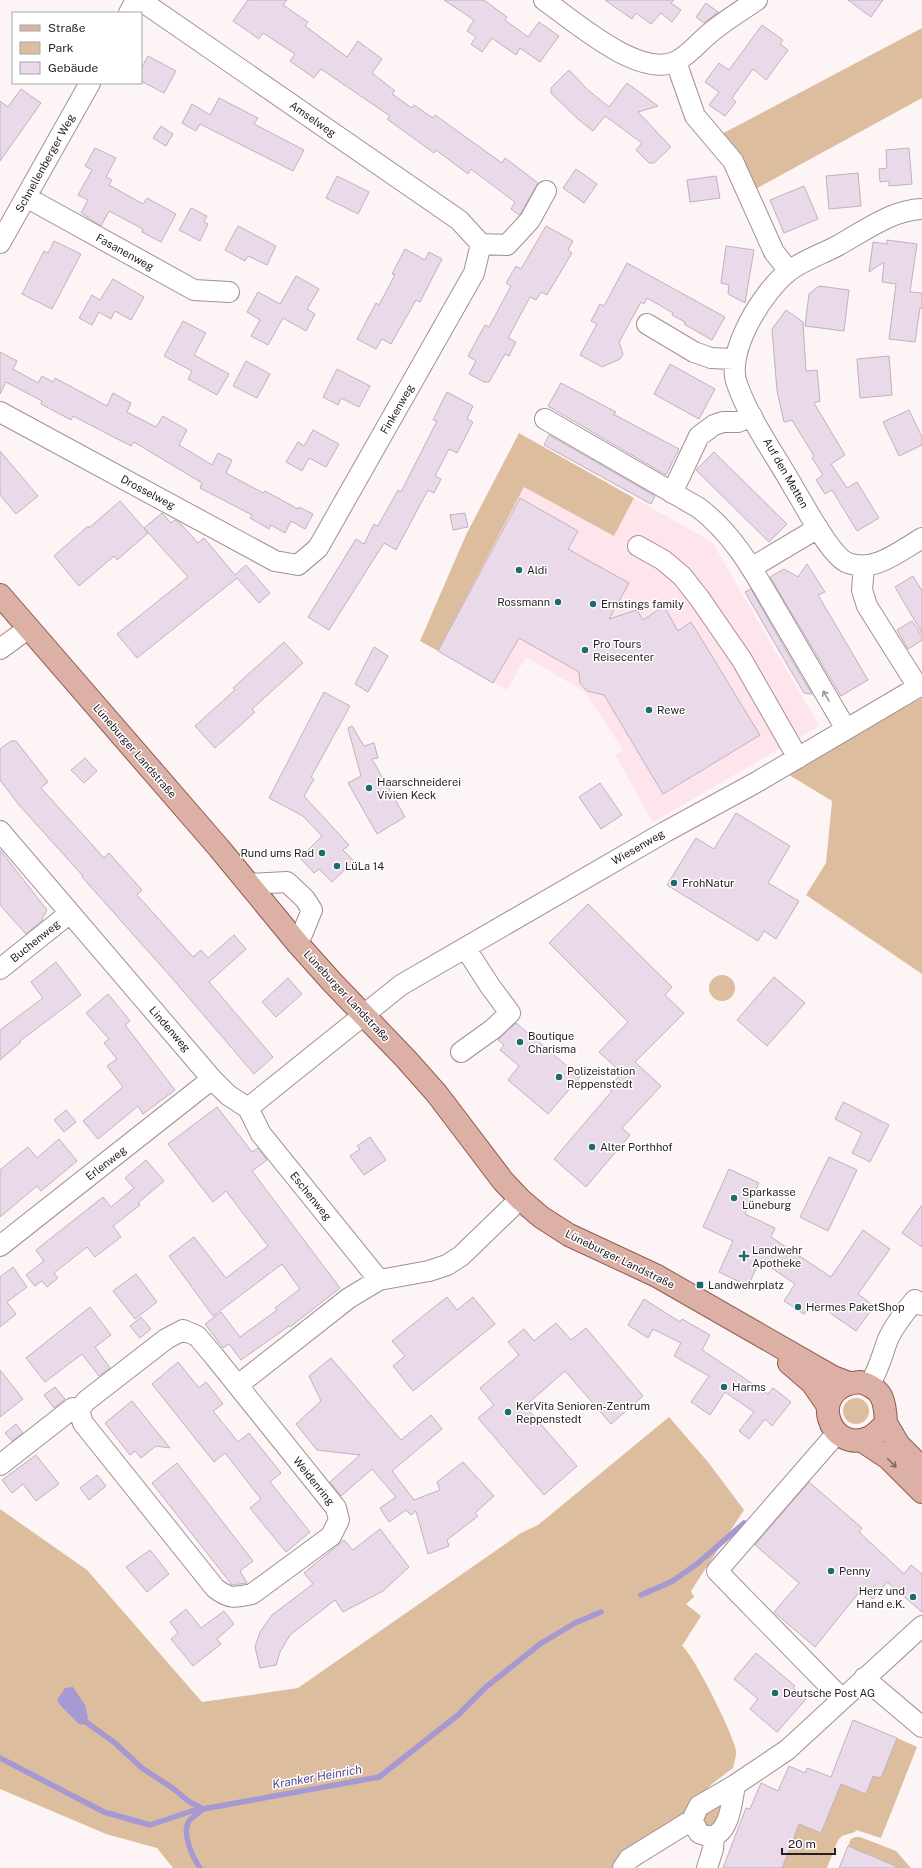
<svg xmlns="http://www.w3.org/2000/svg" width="922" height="1868" font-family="'Public Sans',sans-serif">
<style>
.built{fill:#fee4eb}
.green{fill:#dcbd9e}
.water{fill:#a698d2}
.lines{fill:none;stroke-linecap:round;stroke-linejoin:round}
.stream{stroke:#a698d2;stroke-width:5.5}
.building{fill:#eadae9;stroke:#c0b1bf}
.minor-casing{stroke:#a48f94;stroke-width:22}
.major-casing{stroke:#8e5b50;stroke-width:24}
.minor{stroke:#fff;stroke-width:20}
.major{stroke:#ddb0a6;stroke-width:22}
.oneway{stroke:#9d999a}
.oneway2{stroke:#816662}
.poi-dot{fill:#1e6a6c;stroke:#fff;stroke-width:1.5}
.labels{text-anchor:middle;stroke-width:3;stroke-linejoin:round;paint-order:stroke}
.street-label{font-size:11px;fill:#251d1f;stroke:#fff}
.poi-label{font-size:11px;fill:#251d1f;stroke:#fff;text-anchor:start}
.water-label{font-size:12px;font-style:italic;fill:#5d478f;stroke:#fff}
</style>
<rect width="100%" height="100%" fill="#fdf4f6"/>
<path class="built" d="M524 486 614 536 634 498 712 542 819 726 653 822 615 755 623 750 585 692 526 657 507 690 438 651Z"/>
<path class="green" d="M922 28V98L754 190 718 136Z
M519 433 634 498 614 536 524 487 438 651 420 641 466 535Z
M922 698V974L806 895 826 863 832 801 786 773Z
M709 988a13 13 0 1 1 26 0a13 13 0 1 1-26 0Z
M843 1411a13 13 0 1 1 26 0a13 13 0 1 1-26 0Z
M669 1417 708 1462 744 1510 691 1591 694 1597 686 1604 701 1616 682 1646C694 1655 733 1734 736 1750 737 1755 734 1763 733 1768L712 1784 665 1831 616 1868H173L157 1848 106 1834 0 1789V1509L87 1570 202 1702 298 1688 521 1533 538 1525Z
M897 1738 917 1747 881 1838 856 1830 855 1832 842 1836 838 1840 827 1868H782L799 1824 821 1833 841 1784 866 1794 883 1752 890 1755Z
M723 1799 715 1824 709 1829 702 1826 704 1811Z
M855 1837H860L896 1851 911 1868H879L882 1860 848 1846 851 1839Z"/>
<path class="water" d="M73 1687 85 1705 88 1718 83 1725 79 1724 61 1706 57 1700 65 1688Z"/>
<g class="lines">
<path class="stream" d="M641 1595 671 1582 697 1564 744 1523
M86 1722 115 1743 142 1768 174 1789 188 1801 203 1809C199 1813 192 1817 189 1821 181 1833 193 1858 200 1868
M0 1758 104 1812 150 1825 192 1811 379 1777 458 1715 486 1687 540 1644 575 1623 601 1612"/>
</g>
<path class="building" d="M248 0H287L283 5 308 22 305 26 347 57 358 41 382 59 372 73 395 91 392 94 412 108 414 105 433 118 435 115 502 163 505 158 538 183 521 213 519 215 511 209 515 202 471 169 468 174 436 150 434 153 387 119 390 116 321 69 314 78 290 61 295 54 263 33 259 39 233 21Z
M444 0H484L507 17 505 20 528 37 539 22 559 36 540 62 520 48 516 55 492 38 482 52 471 44 476 37 467 31 474 20Z
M605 0H674L671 3 681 10 672 22 661 13 651 24 636 13 632 19Z
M848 0H883L871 17Z
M706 3 718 12 704 23 696 17Z
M762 25 783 40 780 44 788 50 766 80 753 69 732 98 736 102 725 116 709 105 719 92 705 82 719 63 729 70Z
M148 56 176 71 164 93 141 81V69Z
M569 70 587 89 609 107 627 83 658 106 638 112 671 147 654 163H649L636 150 642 143 605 116 593 131 579 120 551 93V88Z
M21 89 41 103 0 161V101L8 107Z
M219 98 258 118 254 124 304 150 293 171 200 124 196 131 182 123 192 104 210 115Z
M161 126 173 134 166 146 153 138Z
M95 148 116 158 106 177 112 180 109 185 143 204 147 198 176 214 161 242 142 232 143 229 109 211 101 226 81 213 88 200 78 195 92 170 85 166Z
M909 148 912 184 889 186V181L880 182 879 169 887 168 886 150Z
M576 169 597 184 584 203 563 188Z
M858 173 861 206 829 209 826 176Z
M337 176 369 192 358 214 326 198Z
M716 176 720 198 690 202 687 180Z
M804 186 818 219 784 233 770 200Z
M191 208 207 216 204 222 208 224 200 241 179 230Z
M238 226 276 246 267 265 248 256 245 261 225 250Z
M546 226 573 241 568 250 572 253 547 295 541 292 536 300 530 297 508 338 516 342 509 356 505 354 489 382H484L469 374 476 361 468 356 485 325 489 327 511 286 506 283 516 266 521 269Z
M887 240 917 244 910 292 922 293V308H920L915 342 889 339 896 284 882 282 884 262 869 272 873 242 887 244Z
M54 241 81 254 52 309 22 294 44 251 48 253Z
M726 246 754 250 745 303 728 294 729 285 721 283Z
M405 249 425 260 429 252 442 259 420 302 416 300 391 344 382 339 376 349 357 339 376 303 379 305 395 275 392 274Z
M627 263 725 317 712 340 684 324 685 322 672 315 673 313 647 298 644 304 641 302 619 342 623 354 620 359 602 367 580 355 597 324 591 321 600 304 604 306Z
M296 276 319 289 307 309 315 314 306 331 283 318 268 345 251 336 260 320 247 312 258 292 280 304Z
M113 279 144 297 131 320 115 311 111 319 99 312 92 325 79 318 92 295 100 300Z
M819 286 849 290 844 331 805 326 809 294Z
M786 310 803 322 806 371 817 370 820 401 814 403 845 455 831 464 847 488 857 482 879 518 857 531 832 490 825 494 816 480 823 475 812 458 814 456 792 420 784 422 777 391 772 329Z
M183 321 206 333 194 355 229 374 217 395 188 379 192 371 164 356Z
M0 352 17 361 13 369 38 383 42 376 53 382 55 378 107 406 113 393 131 403 127 412 156 427 163 416 187 430 179 445 212 465 218 453 232 460 226 473 263 493 265 491 298 509 299 507 313 514 305 529 291 521 285 533 271 525 269 529 250 518 252 515 200 488 202 483 134 442 131 446 73 416 71 420 41 404 42 401 6 382 0 394Z
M889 356 892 395 860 398 857 359Z
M246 361 270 374 257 398 233 386Z
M670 364 715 389 699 419 654 394Z
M337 369 370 386 359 407 341 398 338 405 323 397Z
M561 383 616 412 613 414 679 449 666 475 548 406Z
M447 392 473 406 467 419 473 422 457 453 449 449 435 476 441 479 434 493 428 490 396 550 384 543 329 630 308 617 356 539 364 544 374 524 378 526 398 490 401 492 437 421 433 420Z
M909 410 922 437V445L899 456 883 422Z
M313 430 339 444 326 467 309 458 302 471 286 462 298 442 304 446Z
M549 435 655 496 651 504 544 445Z
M0 451 38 496 16 514 0 495Z
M714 452 787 524 769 542 696 470Z
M520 498 578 531 568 549 629 583 609 619 637 610 643 620 664 606 678 631 691 622 760 735 663 794 604 695 587 691 580 683 579 672 519 638 493 683 438 651Z
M120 501 148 533 117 560 114 556 79 586 54 556 88 526 89 528Z
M162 513 171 523 175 520 180 523 198 543 204 538 235 575 246 565 270 593 259 603 237 578 137 658 117 634 188 577 144 528Z
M465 513 468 527 453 530 450 515Z
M807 564 825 592 818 595 868 680 841 696 770 577 784 569 798 577Z
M913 576 922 591V633L895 587Z
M751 589 787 652 812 694 804 693 788 666 745 592Z
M912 621 922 636V640L908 649 897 630Z
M284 642 303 663 252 709 255 712 215 748 195 726 235 690 233 688Z
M374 647 388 656 368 692 355 684Z
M324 692 350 706 311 777 314 779 304 796 349 845 343 850 354 861 332 882 319 869 314 873 300 858 322 836 303 816 269 798Z
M352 726 364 746 374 743 378 758 372 759 405 817 377 834 348 783 361 776 348 728Z
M11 741H16L48 782 41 788 104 858 109 853 142 890 137 895 193 957 201 950 208 958 234 935 246 949 209 982 273 1057 254 1074 171 977 82 877 83 876 19 805 0 780V749Z
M85 758 97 771 84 783 71 770Z
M600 783 622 815 601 829 579 797Z
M736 813 790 846 768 883 799 901 776 939 764 931 758 941 667 885 696 838 714 849Z
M0 850 47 910 42 919 43 920 26 934 0 905Z
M588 904 672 987 665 995 684 1013 635 1062 661 1086 622 1128 630 1135 586 1187 554 1159 612 1091 608 1088 622 1073 599 1052 628 1022 549 943Z
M56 962 81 995 20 1041 21 1042 0 1060V1030L43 998 31 982Z
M774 977 805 1003 767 1046 737 1020Z
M288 978 302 994 276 1017 262 1002Z
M108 994 130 1021 125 1025 175 1090 143 1114 138 1106 98 1139 83 1121 123 1087 107 1066 117 1059 104 1043 109 1039 86 1013Z
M516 1023 580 1077 548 1114 508 1080 519 1066 500 1050 504 1045 498 1040Z
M843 1102 889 1125 870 1162 852 1153 862 1133 835 1119Z
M217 1107 252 1152 258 1148 267 1160 252 1171 340 1288 290 1327 289 1326 241 1360 229 1344 223 1348 205 1324 221 1312 240 1337 277 1310 275 1308 300 1289 282 1264 213 1316 169 1256 194 1237 226 1278 268 1246 226 1191 213 1202 168 1144Z
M66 1110 76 1122 64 1132 54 1120Z
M370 1137 386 1160 364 1175 350 1156 360 1149 357 1146Z
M59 1139 77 1161 41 1191 37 1186 0 1217V1170L28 1147 37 1158Z
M829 1157 857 1170 828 1231 800 1217Z
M146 1160 164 1181 138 1203 140 1205 113 1226 121 1237 95 1257 87 1247 54 1273 58 1278 47 1287 42 1281 35 1286 26 1275 44 1261 36 1250 103 1197 111 1207 134 1188 125 1178Z
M729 1169 759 1183 745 1214 775 1228 771 1237 831 1277 863 1230 890 1249 858 1294 874 1306 856 1331 813 1301 804 1314 784 1301 795 1284 760 1260 748 1286 719 1272 733 1241 703 1227Z
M922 1205V1247L902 1233Z
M13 1267 27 1287 7 1302 16 1314 0 1327V1277Z
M136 1274 157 1302 135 1319 113 1291Z
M447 1297 457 1310 473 1297 495 1324 413 1391 393 1366 405 1356 392 1341Z
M644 1299 680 1322 682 1319 710 1335 702 1350 768 1394 773 1388 791 1402 772 1426 765 1419 749 1439 739 1431 754 1412 725 1392 710 1415 691 1402 709 1376 674 1356 681 1343 653 1329 648 1338 628 1325Z
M90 1307 111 1335 95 1347 110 1368 99 1376 82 1354 45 1382 26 1358Z
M141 1317 151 1329 140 1338 130 1326Z
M556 1323 571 1340 586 1328 643 1396 611 1424 565 1371 525 1406 577 1466 544 1495 478 1418 494 1405 480 1388 519 1355 508 1342 524 1329 534 1341Z
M331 1358 401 1440 431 1415 442 1429 392 1471 414 1500 440 1490 437 1482 463 1462 494 1496 475 1513 478 1516 447 1540 449 1546 428 1554 416 1511 411 1515 406 1510 389 1522 380 1508 396 1497 372 1469 341 1496 330 1482 360 1455 317 1450 296 1424 321 1401 309 1376Z
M178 1362 199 1388 206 1382 223 1404 213 1411 238 1442 249 1433 281 1473 270 1482 310 1532 286 1552 250 1508 261 1499 225 1453 214 1462 152 1384Z
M0 1370 23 1399 0 1417Z
M55 1387 65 1399 54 1408 44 1395Z
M132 1401 170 1448 156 1446 141 1458 135 1451 130 1455 105 1423Z
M16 1424 23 1433 12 1441 5 1433Z
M36 1455 59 1484 36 1501 23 1484 12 1493 2 1480Z
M177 1463 253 1561 240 1571 247 1583 232 1585 152 1483Z
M97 1475 106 1486 89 1500 80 1488Z
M809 1482 862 1528 859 1532 904 1574 911 1565 922 1574V1612L887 1582 873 1599 861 1590 815 1647 774 1612 799 1583 755 1545Z
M380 1529 409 1567 383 1591 343 1612 335 1600 290 1635 280 1652 276 1665 260 1668 255 1647 260 1632 272 1615 313 1584 304 1573 344 1540 353 1550Z
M150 1550 169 1574 147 1592 126 1567Z
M186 1609 201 1628 224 1611 234 1624 217 1639 221 1644 193 1666 171 1639 178 1633 170 1622Z
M756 1653 795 1686 793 1688 806 1699 777 1732 750 1709 758 1699 734 1679Z
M853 1720 897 1738 881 1778 873 1776 866 1794 841 1784 821 1833 799 1824 782 1868H723L746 1808 750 1809 761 1783 778 1791 789 1766 805 1773 807 1768 831 1777Z
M848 1846 900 1868H839Z"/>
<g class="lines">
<g class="minor-casing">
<path id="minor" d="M140 0 459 220 481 244
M544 0C574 21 640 80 677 61 690 54 699 42 710 33 724 21 741 11 757 0
M129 13 136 0
M676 62 695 116 733 161 774 252 789 271
M26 197 194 290 229 292
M922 209C891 210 863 232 837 246 822 254 802 261 789 271 763 291 725 352 737 384 750 421 776 456 795 490 805 506 831 557 848 563 874 573 900 551 922 538
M0 243 90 83
M481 244 507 245 530 220 546 191
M647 324 694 352 711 358 734 359
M0 412 275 561 298 565 318 548 474 273 481 244
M545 419 699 508C737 537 757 578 781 618 803 655 824 692 846 729
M672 493 699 436 714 425 723 422H738L752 416
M638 546 663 560 682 576 700 599 742 660 798 758
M751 568 818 528
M0 649 29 628
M0 831 212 1079 228 1095 248 1108
M249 884 287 882 305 899 312 910 298 944
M0 969 70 913
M461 1052 493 1029 510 1013 490 986 466 949
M248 1108 401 985 665 832 755 783 918 687 867 606 862 590 864 566
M248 1108 261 1134 379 1280
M0 1246 212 1079
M183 1330 197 1336 214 1356 336 1508 339 1520 331 1536 252 1594C234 1598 229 1599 215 1588L83 1423 79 1410 86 1401 166 1339Z
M238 1385 349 1298 379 1280 429 1271 447 1265 461 1256 520 1199
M869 1385C879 1370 882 1355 888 1339 895 1324 905 1312 915 1300L922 1305
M837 1433 717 1571 842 1699
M0 1465 73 1408 79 1410
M864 1678 922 1727
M735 1785C732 1801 730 1835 709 1837L699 1833 692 1820 699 1806 735 1785 787 1750 922 1626
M623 1868 629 1859 692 1820
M707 1868 713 1849 714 1837"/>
</g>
<g class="major-casing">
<path id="major" d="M0 595 219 848 298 944 332 982 406 1059 437 1094 503 1181 520 1199 541 1217 569 1235 657 1276 833 1377 849 1383
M789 1363 812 1383 828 1406
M860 1382C883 1389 885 1400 886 1423 881 1428 876 1434 870 1437 829 1457 805 1386 860 1382Z
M886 1423 899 1445 922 1468
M861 1440 888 1458 922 1492"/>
</g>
<use href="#minor" class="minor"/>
<use href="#major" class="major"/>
</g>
<defs><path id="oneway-shaft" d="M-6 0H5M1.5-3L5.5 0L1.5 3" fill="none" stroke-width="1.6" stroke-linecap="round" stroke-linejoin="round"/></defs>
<use class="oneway" href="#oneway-shaft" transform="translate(826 696) rotate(-121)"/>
<use class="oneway2" href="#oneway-shaft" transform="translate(892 1463) rotate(45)"/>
<g class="poi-dot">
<circle cx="519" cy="570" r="4"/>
<circle cx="558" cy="602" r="4"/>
<circle cx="593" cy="604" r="4"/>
<circle cx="585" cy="650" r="4"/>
<circle cx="649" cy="710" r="4"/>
<circle cx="369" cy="788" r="4"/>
<circle cx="322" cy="853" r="4"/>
<circle cx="337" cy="866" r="4"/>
<circle cx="674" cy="883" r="4"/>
<circle cx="520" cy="1042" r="4"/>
<circle cx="559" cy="1077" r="4"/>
<circle cx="592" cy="1147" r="4"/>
<circle cx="734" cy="1198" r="4"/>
<path d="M742 1250h4v4h4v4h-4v4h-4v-4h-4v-4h4z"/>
<rect x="696" y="1281" width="8" height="8" rx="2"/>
<circle cx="798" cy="1307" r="4"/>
<circle cx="724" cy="1387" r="4"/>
<circle cx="508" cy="1412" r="4"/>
<circle cx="831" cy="1571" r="4"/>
<circle cx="913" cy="1597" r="4"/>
<circle cx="775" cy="1693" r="4"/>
</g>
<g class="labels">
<g class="street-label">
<text transform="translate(313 119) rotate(35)" y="4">Amselweg</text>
<text transform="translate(45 163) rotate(-61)" y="4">Schnellenberger Weg</text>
<text transform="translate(125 252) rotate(29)" y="4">Fasanenweg</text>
<text transform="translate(397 409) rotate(-60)" y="4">Finkenweg</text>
<text transform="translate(786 473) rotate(60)" y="4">Auf den Metten</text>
<text transform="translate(148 492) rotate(28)" y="4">Drosselweg</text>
<text transform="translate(135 751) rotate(49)" y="4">Lüneburger Landstraße</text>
<text transform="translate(638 847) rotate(-30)" y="4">Wiesenweg</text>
<text transform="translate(35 941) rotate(-39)" y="4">Buchenweg</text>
<text transform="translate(347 996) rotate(47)" y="4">Lüneburger Landstraße</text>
<text transform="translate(170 1029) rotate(49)" y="4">Lindenweg</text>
<text transform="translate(106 1163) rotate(-38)" y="4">Erlenweg</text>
<text transform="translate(311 1196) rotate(51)" y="4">Eschenweg</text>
<text transform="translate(620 1259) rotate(26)" y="4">Lüneburger Landstraße</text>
<text transform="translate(314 1481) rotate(51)" y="4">Weidenring</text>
</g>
<g class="poi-label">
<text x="527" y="574">Aldi</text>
<text x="550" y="606" text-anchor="end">Rossmann</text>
<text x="601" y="608">Ernstings family</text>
<text x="593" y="648">Pro Tours<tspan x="593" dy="13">Reisecenter</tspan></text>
<text x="657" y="714">Rewe</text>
<text x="377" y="786">Haarschneiderei<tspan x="377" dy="13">Vivien Keck</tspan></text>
<text x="314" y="857" text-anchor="end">Rund ums Rad</text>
<text x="345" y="870">LüLa 14</text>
<text x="682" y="887">FrohNatur</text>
<text x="528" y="1040">Boutique<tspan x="528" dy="13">Charisma</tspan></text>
<text x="567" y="1075">Polizeistation<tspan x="567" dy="13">Reppenstedt</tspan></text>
<text x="600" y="1151">Alter Porthhof</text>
<text x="742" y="1196">Sparkasse<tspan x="742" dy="13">Lüneburg</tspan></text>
<text x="752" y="1254">Landwehr<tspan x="752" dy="13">Apotheke</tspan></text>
<text x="708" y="1289">Landwehrplatz</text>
<text x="806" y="1311">Hermes PaketShop</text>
<text x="732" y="1391">Harms</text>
<text x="516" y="1410">KerVita Senioren-Zentrum<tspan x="516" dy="13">Reppenstedt</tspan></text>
<text x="839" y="1575">Penny</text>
<text x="905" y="1595" text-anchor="end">Herz und<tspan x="905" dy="13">Hand e.K.</tspan></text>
<text x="783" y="1697">Deutsche Post AG</text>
</g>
<g class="water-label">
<text transform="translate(317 1777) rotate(-10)" y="4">Kranker Heinrich</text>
</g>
</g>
<rect x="12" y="12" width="130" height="72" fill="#ffffff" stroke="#a8a5a5"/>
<rect x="20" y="25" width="20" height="6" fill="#ddb0a6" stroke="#a8a5a5"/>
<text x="48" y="32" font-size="12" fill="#251d1f">Straße</text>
<rect x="20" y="42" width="20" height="12" fill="#dcbd9e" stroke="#a8a5a5"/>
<text x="48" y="52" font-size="12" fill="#251d1f">Park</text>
<rect x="20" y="62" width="20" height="12" fill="#eadae9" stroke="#a8a5a5"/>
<text x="48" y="72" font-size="12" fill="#251d1f">Gebäude</text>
<path d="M782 1848v6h53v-6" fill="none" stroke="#251d1f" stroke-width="2"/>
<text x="788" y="1848" font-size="12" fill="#251d1f" stroke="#ffffff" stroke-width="3" paint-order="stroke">20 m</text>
</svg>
